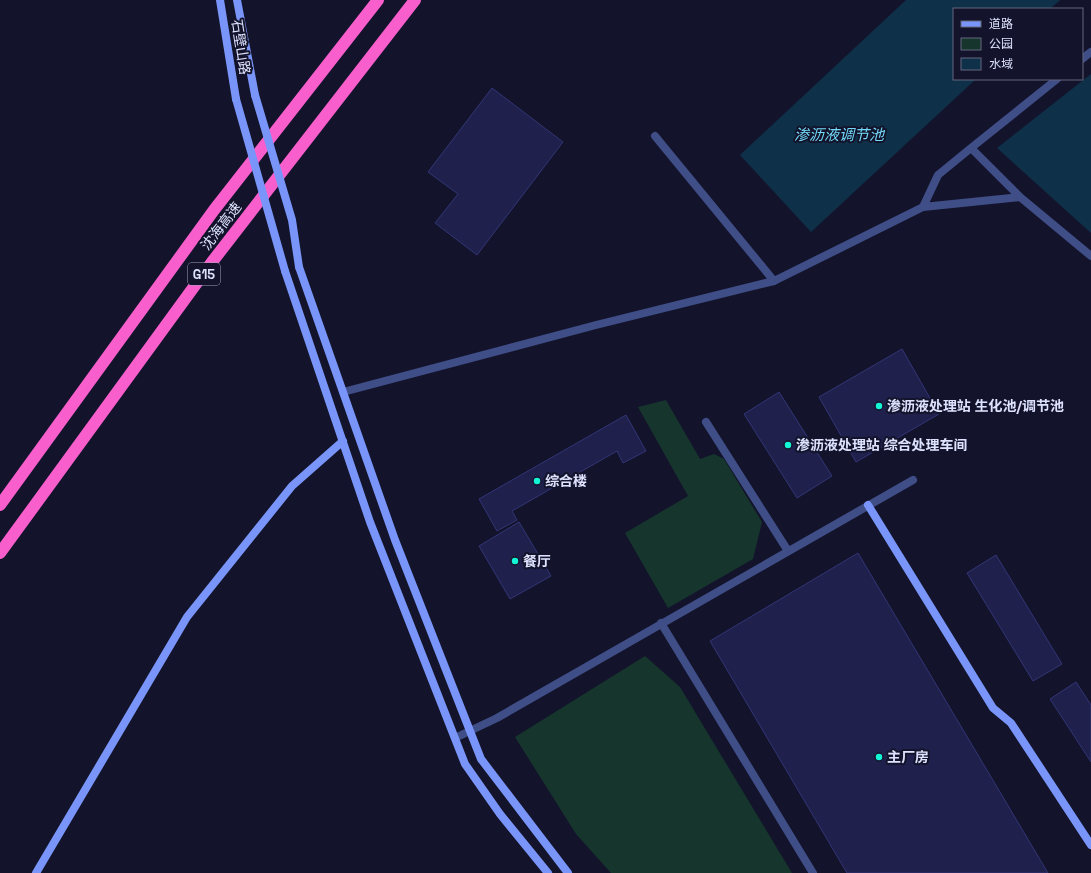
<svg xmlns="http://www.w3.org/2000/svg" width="1091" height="873" font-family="'Space Grotesk','Noto Sans SC',sans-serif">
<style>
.green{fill:#16352d}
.water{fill:#0e3149}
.building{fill:#1f214c;stroke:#333576}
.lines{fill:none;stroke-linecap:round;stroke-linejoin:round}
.lane{stroke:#404e88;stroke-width:8}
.street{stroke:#404e88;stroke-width:8}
.secondary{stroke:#7a95f9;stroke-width:8}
.highway{stroke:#f85fcc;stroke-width:12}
.secondary-bridge{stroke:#7a95f9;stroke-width:8}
.poi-dot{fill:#13f5d6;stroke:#13142b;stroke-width:1.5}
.labels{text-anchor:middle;stroke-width:4;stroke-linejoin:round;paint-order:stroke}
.shield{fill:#13142b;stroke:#a1a4bf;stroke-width:1}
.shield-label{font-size:13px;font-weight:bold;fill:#dee2fe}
.street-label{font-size:14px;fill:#dee2fe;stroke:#13142b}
.poi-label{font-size:14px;font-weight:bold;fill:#dee2fe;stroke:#13142b;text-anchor:start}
.water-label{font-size:15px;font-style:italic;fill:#71daf9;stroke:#13142b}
</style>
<rect width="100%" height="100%" fill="#13142b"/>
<path class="green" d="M666 400 700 459 714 454 724 459 762 522 753 559 668 608 625 533 688 496 638 407Z
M645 656 680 687 792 873H611L576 834 515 737Z"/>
<path class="water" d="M906 0H1060L1050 9H954V79H976L811 232 740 155Z
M1091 74V233L997 148Z"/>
<path class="building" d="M492 88 563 142 477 255 435 223 458 194 428 172Z
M902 349 939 414 856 462 819 397Z
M779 392 832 476 797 498 744 414Z
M626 415 646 451 623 463 617 451 512 511 517 520 497 531 479 499Z
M519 522 551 576 510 599 479 546Z
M858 553 1048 873H847L710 641Z
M996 555 1062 664 1033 681 967 573Z
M1076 682 1091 705V762L1050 699Z"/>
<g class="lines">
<path class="lane" d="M1082 59 1091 52
M1057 79 971 148 1020 197 1091 256
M655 136 774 281
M971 148 938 175 923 207 1020 197"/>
<path class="street" d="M343 392 596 325 774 281 923 207
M706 422 788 551
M661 623 813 873
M455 738 497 718 913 480"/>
<path class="secondary" d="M220 0 236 99
M237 0 255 95
M299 267 395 540 481 759 568 873
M285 271 370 522 465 764 500 814 548 873
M868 505 993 708 1011 723 1091 845
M36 873 187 617 292 486 343 441"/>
<path class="highway" d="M0 505 214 210 378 0
M0 553 212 262 415 0"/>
<path class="secondary-bridge" d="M255 95 292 220 299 267
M236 99 285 271"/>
</g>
<g class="poi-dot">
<circle cx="879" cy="406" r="4"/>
<circle cx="788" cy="445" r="4"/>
<circle cx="537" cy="481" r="4"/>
<circle cx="515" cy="561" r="4"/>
<circle cx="879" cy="757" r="4"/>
</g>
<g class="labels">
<rect class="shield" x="188" y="263" width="32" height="22" rx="3"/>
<g class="shield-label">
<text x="204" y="279">G15</text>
</g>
<g class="street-label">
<text transform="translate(241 47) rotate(81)" y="5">石壁山路</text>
<text transform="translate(221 226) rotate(-52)" y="5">沈海高速</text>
</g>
<g class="poi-label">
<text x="887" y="411">渗沥液处理站 生化池/调节池</text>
<text x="796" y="450">渗沥液处理站 综合处理车间</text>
<text x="545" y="486">综合楼</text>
<text x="523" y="566">餐厅</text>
<text x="887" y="762">主厂房</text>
</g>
<g class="water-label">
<text x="839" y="140">渗沥液调节池</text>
</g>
</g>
<rect x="953" y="8" width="130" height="72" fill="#13142b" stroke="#64667f"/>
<rect x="961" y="21" width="20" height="6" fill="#7a95f9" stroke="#64667f"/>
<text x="989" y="28" font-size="12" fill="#dee2fe">道路</text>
<rect x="961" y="38" width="20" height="12" fill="#16352d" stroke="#64667f"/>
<text x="989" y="48" font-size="12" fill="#dee2fe">公园</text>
<rect x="961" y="58" width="20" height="12" fill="#0e3149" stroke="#64667f"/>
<text x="989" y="68" font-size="12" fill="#dee2fe">水域</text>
</svg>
